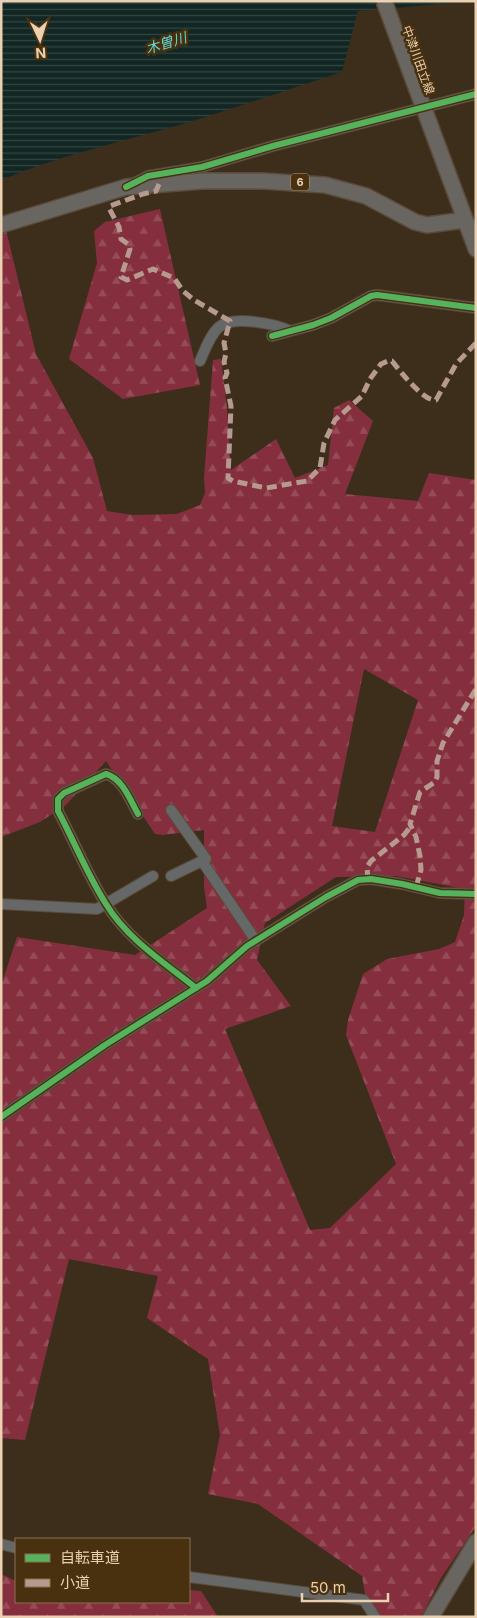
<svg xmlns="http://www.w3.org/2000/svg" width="477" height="1618" font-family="Inter,'Noto Sans JP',sans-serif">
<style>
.forest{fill:url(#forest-firs);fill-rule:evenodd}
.water{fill:url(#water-rules)}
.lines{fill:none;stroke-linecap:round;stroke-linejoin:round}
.street-casing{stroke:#594b39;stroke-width:12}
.primary-casing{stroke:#594b39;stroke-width:18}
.street{stroke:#666868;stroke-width:10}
.primary{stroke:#696561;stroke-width:15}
.primary-bridge-casing{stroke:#594b39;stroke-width:18;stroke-linecap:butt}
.primary-bridge{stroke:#696561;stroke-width:15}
.quiet{stroke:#b69a8f;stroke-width:5;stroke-dasharray:10 5;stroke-linecap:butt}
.cycleway-casing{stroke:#49300e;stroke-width:9}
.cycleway{stroke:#56b35d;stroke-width:6}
.labels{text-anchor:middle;stroke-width:5;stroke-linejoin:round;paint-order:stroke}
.shield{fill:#49300e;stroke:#baa181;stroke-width:1}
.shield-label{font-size:11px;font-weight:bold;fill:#ead1b2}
.street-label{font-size:12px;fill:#ead1b2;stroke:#49300e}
.water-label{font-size:14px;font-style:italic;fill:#5ed9d5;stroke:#49300e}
</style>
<defs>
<pattern id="forest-firs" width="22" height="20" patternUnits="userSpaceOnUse" patternTransform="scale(1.25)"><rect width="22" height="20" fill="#852f3e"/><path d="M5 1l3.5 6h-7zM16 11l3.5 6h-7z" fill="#964c58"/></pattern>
<pattern id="water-rules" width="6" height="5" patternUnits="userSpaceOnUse" patternTransform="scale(1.25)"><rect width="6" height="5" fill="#122724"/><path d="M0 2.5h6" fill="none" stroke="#354541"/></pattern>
</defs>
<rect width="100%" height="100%" fill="#3c2e1b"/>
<path class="forest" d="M1 209 36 354 93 458 107 511 132 515 177 514 200 505 205 493 204 478 213 360 221 359 227 409 231 470 276 439 295 478 328 465 334 408 349 400 373 421 345 494 418 501 429 473 476 480V1526L441 1578 421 1617H369L362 1576 258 1504 208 1494 220 1435 208 1359 147 1318 158 1276 69 1259 25 1440 1 1438V986L17 937 135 955 207 908 204 887V830L163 835 155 834 106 761 66 805 40 822 1 837ZM364 669 418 700 375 832 332 826ZM396 876 465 889 464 915 455 942 439 949 387 959 363 974 348 1020 346 1035 396 1164 330 1228 310 1230 225 1029 291 1006 257 960 265 923 336 877Z
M160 209 200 385 123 399 69 359 97 263 94 231 105 222Z
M1 1574 16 1581V1602H189V1590L201 1591 218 1617H1Z"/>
<path class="water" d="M4 1H476L358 11 342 72C289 89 236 108 183 124 121 142 61 155 1 180V3Z"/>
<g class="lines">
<g class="street-casing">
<path id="street" d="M134 183 148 176 202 167 273 146 476 94
M272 336 313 325 331 318 371 296 377 295 476 308
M200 361C205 350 210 335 219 327 234 315 275 324 291 331
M171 810 206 859 171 876
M138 814C130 800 123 779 106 774L64 793 58 799V811C74 841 88 876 106 904 127 939 165 963 196 988
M202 861 256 941
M1 904 97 909 153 876
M1 1117 105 1045 207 981 247 946 326 897 358 880 371 879 402 884 440 893 476 894
M1 1544 16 1548
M189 1577 364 1600 375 1617"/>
</g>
<g class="primary-casing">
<path id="primary" d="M462 211 476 249
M1 225 126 187 203 181H263L325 185 366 196 415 222 427 225 465 220
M431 1617 476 1542"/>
</g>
<use href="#street" class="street"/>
<use href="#primary" class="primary"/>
<g class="primary-bridge-casing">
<path id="primary-bridge" d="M384 1 462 211"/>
</g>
<use href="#primary-bridge" class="primary-bridge"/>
<path class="quiet" d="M159 184 156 191 143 194 110 206 109 208 119 227 121 239 128 244 130 249 121 277 127 280 153 269 174 278 183 291 194 300 230 321 224 343 226 353 224 362 227 373 225 378 231 406 228 478 233 481 266 488 307 481 320 468 324 443 335 420 362 396 370 379 381 364 388 361H392C400 371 424 402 436 400L456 364 476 343
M368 880 367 867 371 861 404 835 411 826
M416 887 421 870 420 856 416 837 410 824 420 792 435 782 437 777V761L443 743 476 689"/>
<g class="cycleway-casing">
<path id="cycleway" d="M126 187 148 176 202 167 273 146 476 94
M272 336 313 325 331 318 371 296 377 295 476 308
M138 814C130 800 123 779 106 774L64 793 58 799V811C74 841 88 876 106 904 127 939 165 963 196 988
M1 1117 105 1045 207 981 247 946 326 897 358 880 371 879 402 884 440 893 476 894"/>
</g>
<use href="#cycleway" class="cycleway"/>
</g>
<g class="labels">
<rect class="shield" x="291" y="173.5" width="18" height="17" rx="4"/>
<g class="shield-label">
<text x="300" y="186">6</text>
</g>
<g class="street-label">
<text transform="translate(418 60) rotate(70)" y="4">中津川田立線</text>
</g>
<g class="water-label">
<text transform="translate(166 43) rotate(-17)" y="5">木曽川</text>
</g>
</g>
<rect width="477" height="1618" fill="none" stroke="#ead1b2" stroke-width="5"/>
<rect x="15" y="1538" width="175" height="65" fill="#49300e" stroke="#897050"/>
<rect x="25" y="1554" width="25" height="8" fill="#56b35d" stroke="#897050"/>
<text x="60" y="1563" font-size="15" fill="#ead1b2">自転車道</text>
<rect x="25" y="1579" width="25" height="8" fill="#b69a8f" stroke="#897050"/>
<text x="60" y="1588" font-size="15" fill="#ead1b2">小道</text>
<g transform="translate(40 40) rotate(176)" stroke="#49300e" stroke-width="4" paint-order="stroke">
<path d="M0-4L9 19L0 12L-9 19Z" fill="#ead1b2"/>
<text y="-8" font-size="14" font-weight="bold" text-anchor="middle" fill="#ead1b2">N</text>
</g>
<path d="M302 1593v8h86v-8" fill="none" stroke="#ead1b2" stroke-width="2.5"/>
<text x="310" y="1593" font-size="15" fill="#ead1b2" stroke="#49300e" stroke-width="4" paint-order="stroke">50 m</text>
</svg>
